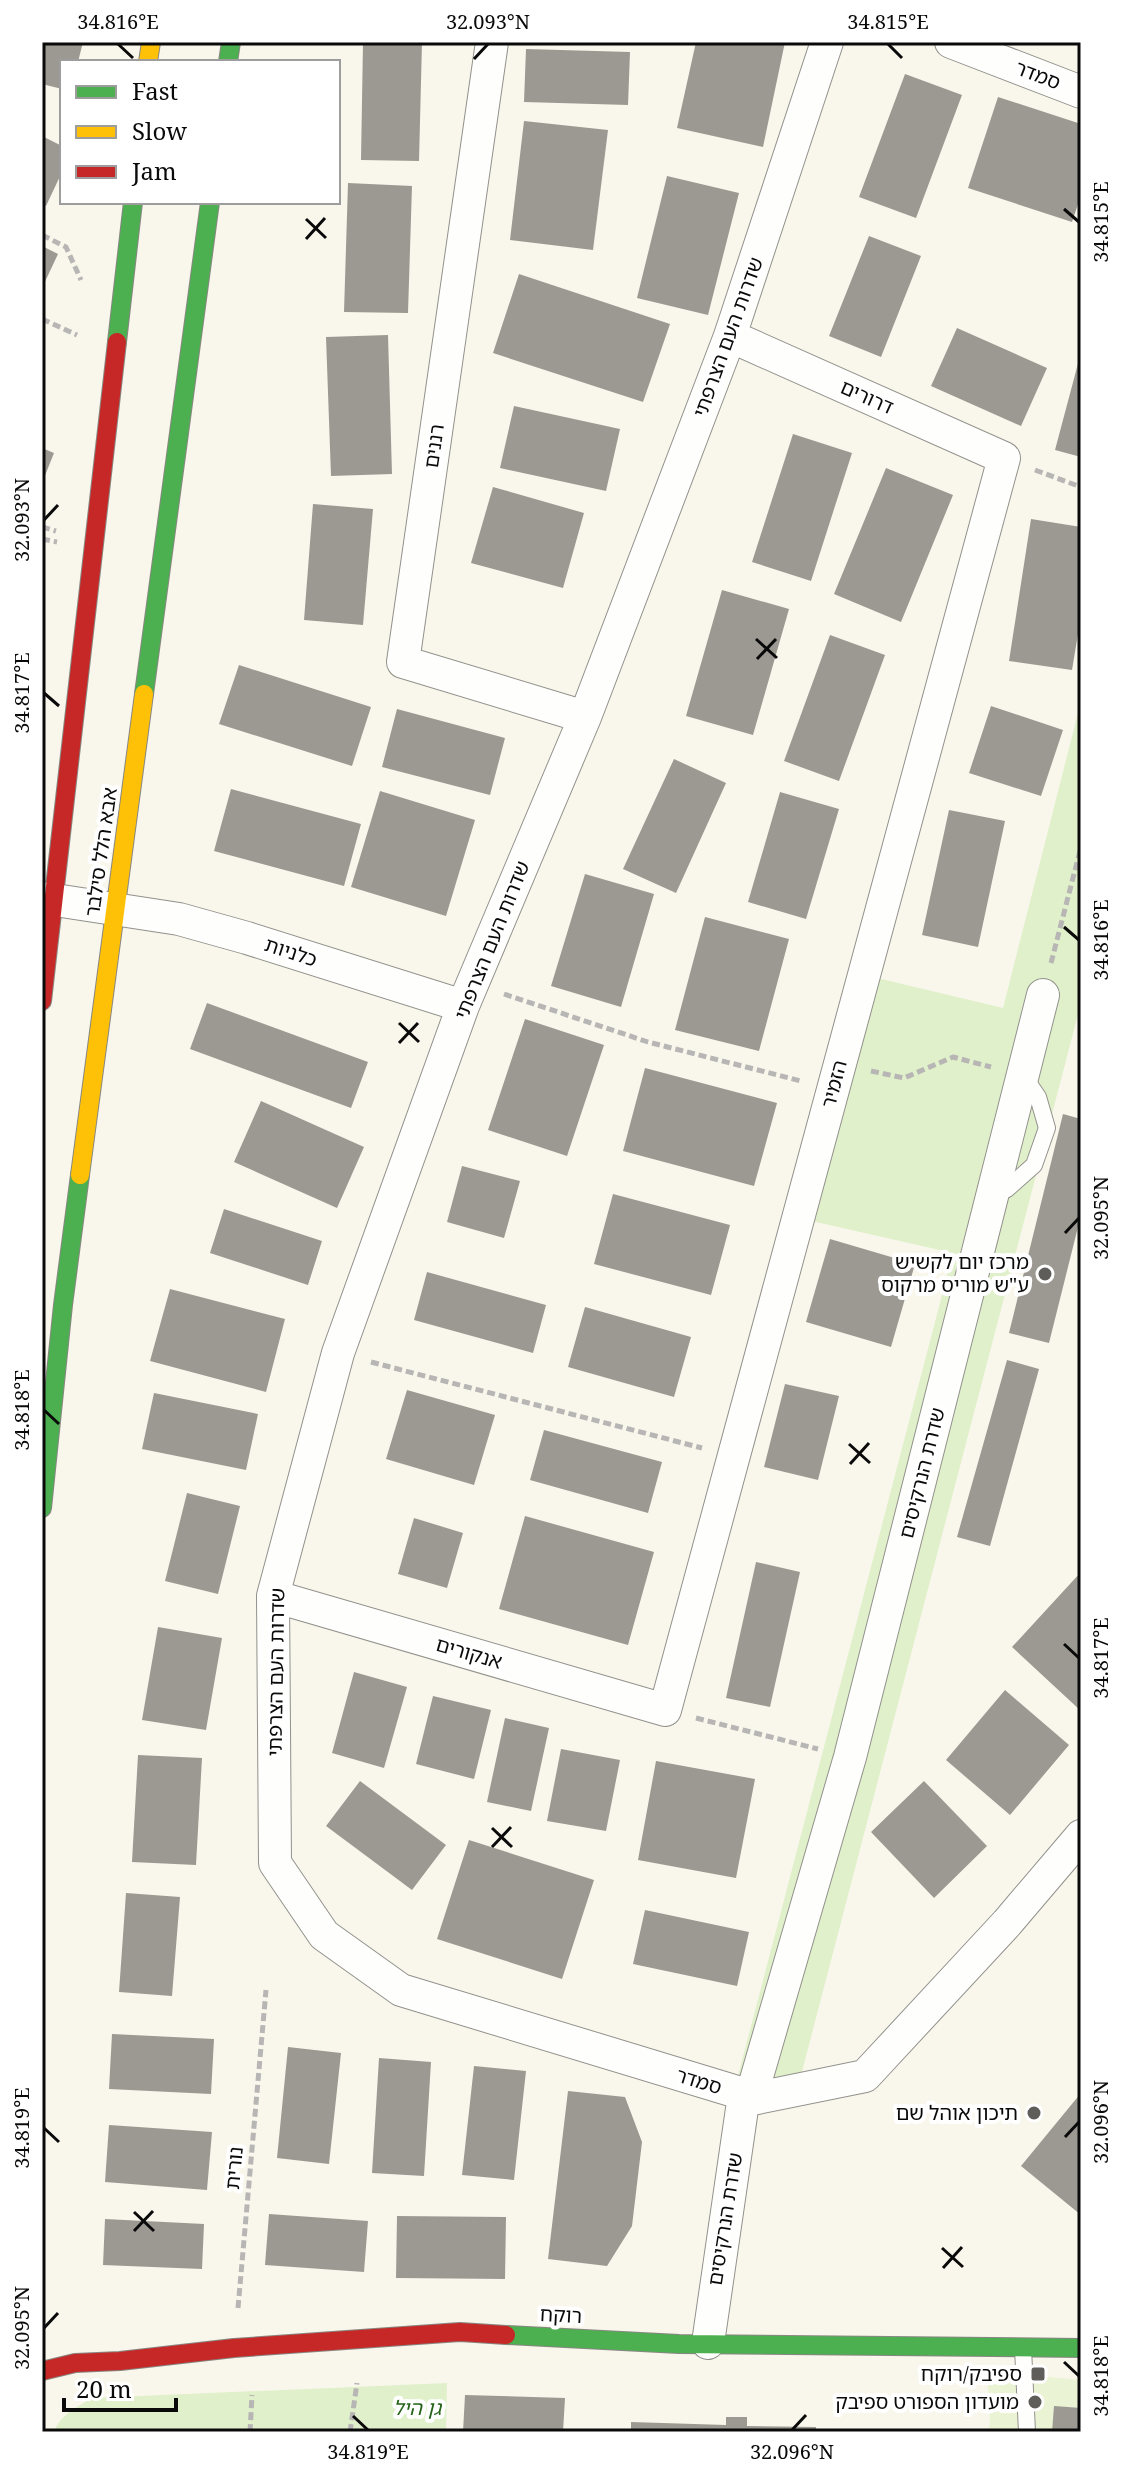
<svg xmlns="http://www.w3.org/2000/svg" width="1123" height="2474" font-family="'Noto Serif','Noto Sans Hebrew',serif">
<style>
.green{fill:#e0f0ca}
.pitch{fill:#eaf4d4}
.building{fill:#9c9993}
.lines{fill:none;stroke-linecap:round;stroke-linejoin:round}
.lane-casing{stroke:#92918c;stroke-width:18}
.street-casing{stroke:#92918c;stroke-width:34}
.fast-casing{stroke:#888782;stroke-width:20}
.slow-casing{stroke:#888782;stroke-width:20}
.jam-casing{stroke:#888782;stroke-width:20}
.path{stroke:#b7b6b5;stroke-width:5;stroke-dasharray:8 4;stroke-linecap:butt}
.lane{stroke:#fefefc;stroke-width:16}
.street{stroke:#fefefc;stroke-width:32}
.fast{stroke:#4caf50;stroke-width:18}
.slow{stroke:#ffc107;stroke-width:18}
.jam{stroke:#c62828;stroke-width:18}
.ticks{fill:none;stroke:#0a0a0a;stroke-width:3}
.poi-dot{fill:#5e5d59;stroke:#fff;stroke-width:3}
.labels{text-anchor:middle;stroke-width:8;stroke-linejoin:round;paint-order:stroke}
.street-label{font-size:20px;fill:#0a0a0a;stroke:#fff}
.poi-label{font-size:20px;fill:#0a0a0a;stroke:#fff;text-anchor:end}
.park-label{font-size:20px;font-style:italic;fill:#246318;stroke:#fff}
.neatline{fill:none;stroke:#0a0a0a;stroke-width:3}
.ticks-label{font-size:20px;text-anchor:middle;fill:#0a0a0a}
</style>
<rect width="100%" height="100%" fill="#f9f7ec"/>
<path class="green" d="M1081 701V1003L799 2083 738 2076 953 1253 807 1220 873 977 1003 1008Z
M447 2383 446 2432H54C60 2415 77 2407 92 2398Z"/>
<path class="pitch" d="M987 2371 1081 2380V2432H986L990 2425Z"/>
<path class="building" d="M42 42H83L78 62H62V89L42 84Z
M363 42H422L419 161 361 160Z
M696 42H785L763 147 677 128Z
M526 49 630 52 628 105 524 102Z
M905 74 962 95 916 218 859 197Z
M998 97 1081 124V195L1072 222 968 188Z
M524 121 608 130 593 250 510 240Z
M42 136 62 146V172L46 206 42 204Z
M667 176 739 193 708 315 637 298Z
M348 183 412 186 408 313 344 312Z
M869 236 921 256 881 357 829 336Z
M42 246 58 254 42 288Z
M519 274 670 324 643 402 493 353Z
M957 328 1047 368 1021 426 931 386Z
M388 335 392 474 331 476 326 337Z
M1080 356H1081V457L1055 450Z
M514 406 620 429 606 491 500 468Z
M793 434 852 453 811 581 752 562Z
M42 448 54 453 42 483Z
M886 468 953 495 901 622 834 594Z
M493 487 584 513 563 588 471 563Z
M313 504 373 509 363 625 304 620Z
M1031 519 1081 527V616L1072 670 1009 661Z
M722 590 789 609 753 735 686 716Z
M830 635 885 655 839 781 784 761Z
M239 665 371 707 352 766 219 724Z
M991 706 1063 730 1041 796 969 773Z
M397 709 505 738 490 795 382 767Z
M674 759 726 783 676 893 623 869Z
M231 789 361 824 344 886 214 851Z
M380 791 475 820 446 916 351 887Z
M780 792 839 809 806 919 748 902Z
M949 810 1005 821 978 947 922 935Z
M585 874 654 894 621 1007 551 986Z
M705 917 789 939 759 1051 675 1030Z
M207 1003 368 1062 351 1108 190 1049Z
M525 1019 604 1045 567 1156 488 1130Z
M645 1068 777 1103 754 1186 623 1151Z
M261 1101 364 1147 337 1208 234 1162Z
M1063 1114 1081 1119V1215L1049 1343 1009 1333Z
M462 1166 520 1181 504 1238 447 1222Z
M613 1194 730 1225 711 1295 594 1264Z
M224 1209 322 1241 308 1285 210 1253Z
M830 1239 915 1264 891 1347 806 1322Z
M427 1272 546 1305 533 1353 414 1320Z
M170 1289 285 1319 266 1392 150 1361Z
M585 1307 691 1337 674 1397 568 1367Z
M1007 1360 1039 1369 990 1546 957 1537Z
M785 1384 839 1396 818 1480 764 1467Z
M407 1390 495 1415 474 1485 386 1459Z
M154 1393 258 1414 246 1470 142 1449Z
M544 1430 662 1462 648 1513 530 1480Z
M187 1493 240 1506 218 1594 165 1581Z
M525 1516 654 1552 628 1645 499 1609Z
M414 1518 463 1533 447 1588 398 1574Z
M756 1562 800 1572 770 1707 726 1698Z
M1081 1572V1711L1012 1647Z
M158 1627 222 1638 206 1730 142 1720Z
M354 1672 407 1687 384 1768 332 1753Z
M1005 1690 1069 1745 1010 1815 946 1760Z
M433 1696 491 1710 474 1779 416 1764Z
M505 1718 549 1728 531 1811 487 1802Z
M561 1749 620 1760 606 1831 547 1821Z
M138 1755 202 1758 196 1865 132 1862Z
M656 1761 755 1779 736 1878 638 1860Z
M360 1781 446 1845 412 1890 326 1826Z
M924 1781 987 1846 934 1898 871 1832Z
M469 1840 594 1880 562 1979 437 1939Z
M126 1893 180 1897 172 1996 119 1992Z
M645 1910 749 1932 737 1986 633 1964Z
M112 2034 214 2039 211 2094 109 2089Z
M288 2047 341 2053 329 2164 277 2158Z
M379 2058 431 2062 424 2176 372 2173Z
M474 2066 526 2071 514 2180 462 2175Z
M568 2091 625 2097 642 2142 632 2226 607 2266 548 2259Z
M1081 2093V2215L1021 2166Z
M109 2125 212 2132 207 2190 105 2182Z
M269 2214 368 2221 364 2272 265 2265Z
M397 2216 506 2217 505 2279 396 2278Z
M105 2219 204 2224 202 2269 103 2265Z
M465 2395 565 2398 563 2432H463Z
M1054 2406 1081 2408V2432H1052Z
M726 2417H747V2426L816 2427V2432H631V2422L726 2425Z"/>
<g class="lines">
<g class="lane-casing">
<path id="lane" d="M994 1195 1007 1189 1034 1165 1047 1128 1038 1097 1023 1075
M1023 2348 1027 2432"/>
</g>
<g class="street-casing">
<path id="street" d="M492 42 403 662 585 717
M827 42 730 336 585 717 463 1006 338 1353 273 1596 275 1863 324 1935 401 1990 757 2098 865 2076 1007 1923 1081 1836
M951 42 1081 92
M42 898 179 919 247 938 463 1006
M273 1596 665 1710 1004 458 730 336
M751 2097 850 1757 1043 995
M708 2343 744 2095"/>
</g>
<g class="fast-casing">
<path id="fast" d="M228 62 231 42
M117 342 133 202
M144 694 210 202
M42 1508 63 1305 80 1175
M506 2335 679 2344 1081 2348"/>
</g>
<g class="slow-casing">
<path id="slow" d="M148 62 151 42
M80 1175 144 694"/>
</g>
<g class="jam-casing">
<path id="jam" d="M42 1001 117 342
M42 2371 75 2363 120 2361 234 2348 460 2332 506 2335"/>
</g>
<path class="path" d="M42 235 66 247 81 280
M42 319 77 335
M1035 470 1081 487
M42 527 56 531
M42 539 57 542
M1051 963 1081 847
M504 994 648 1042 801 1081
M871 1071 904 1078 953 1057 991 1067
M371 1362 702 1448
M696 1718 818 1749
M238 2308 266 1990
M250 2432 252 2395
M350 2432 357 2383"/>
<use href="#lane" class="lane"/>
<use href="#street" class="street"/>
<use href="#fast" class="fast"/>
<use href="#slow" class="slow"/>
<use href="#jam" class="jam"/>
</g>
<path class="ticks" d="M118 44 133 58M888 44 902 58M474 59 488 44M1064 209 1079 222M306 219 326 238M306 239 325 218M44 520 58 505M756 639 777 658M757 659 776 639M44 693 59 706M1064 927 1079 940M399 1023 419 1042M399 1043 418 1023M1065 1233 1079 1218M44 1410 59 1424M849 1444 870 1463M850 1464 869 1443M1064 1644 1079 1658M492 1828 512 1847M492 1847 511 1827M44 2128 59 2142M1065 2137 1079 2122M134 2212 154 2231M134 2231 153 2211M942 2248 963 2267M943 2268 962 2247M44 2328 58 2313M1064 2362 1079 2376M353 2416 368 2430M792 2430 806 2415"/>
<g class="poi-dot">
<circle cx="1045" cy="1274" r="8"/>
<circle cx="1034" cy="2113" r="8"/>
<rect x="1030" y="2366" width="16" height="16" rx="4"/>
<circle cx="1035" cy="2402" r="8"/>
</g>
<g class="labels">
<g class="street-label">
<text transform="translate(1038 75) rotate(21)" y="7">סמדר</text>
<text transform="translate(728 337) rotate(-70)" y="7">שדרות העם הצרפתי</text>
<text transform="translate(867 397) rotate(24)" y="7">דרורים</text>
<text transform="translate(434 446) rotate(-82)" y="7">רננים</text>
<text transform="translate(101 852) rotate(-82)" y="7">אבא הלל סילבר</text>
<text transform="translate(492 940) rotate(-68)" y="7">שדרות העם הצרפתי</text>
<text transform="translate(291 952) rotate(18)" y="7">כלניות</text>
<text transform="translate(834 1084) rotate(-75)" y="7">הזמיר</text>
<text transform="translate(922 1473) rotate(-76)" y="7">שדרת הנרקיסים</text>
<text transform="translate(469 1653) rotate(16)" y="7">אנקורים</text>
<text transform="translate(276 1672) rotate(-89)" y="7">שדרות העם הצרפתי</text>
<text transform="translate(699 2081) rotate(17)" y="7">סמדר</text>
<text transform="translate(234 2168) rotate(-85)" y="7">נורית</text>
<text transform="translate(725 2219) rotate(-81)" y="7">שדרת הנרקיסים</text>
<text transform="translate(561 2315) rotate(3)" y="7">רוקח</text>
</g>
<g class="poi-label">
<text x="1029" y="1269">מרכז יום לקשיש<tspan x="1029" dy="23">ע"ש מוריס מרקוס</tspan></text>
<text x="1018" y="2120">תיכון אוהל שם</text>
<text x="1022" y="2381">ספיבק/רוקח</text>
<text x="1019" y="2409">מועדון הספורט ספיבק</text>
</g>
<g class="park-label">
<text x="417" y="2415">גן היל</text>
</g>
</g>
<rect width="1123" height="2474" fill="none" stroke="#ffffff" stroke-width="88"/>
<rect x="60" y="60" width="280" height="144" fill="#ffffff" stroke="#9d9d9d" stroke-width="2"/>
<rect x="76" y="86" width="40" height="12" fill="#4caf50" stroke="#9d9d9d" stroke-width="2"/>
<text x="132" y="100" font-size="24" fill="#0a0a0a">Fast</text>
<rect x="76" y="126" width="40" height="12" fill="#ffc107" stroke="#9d9d9d" stroke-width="2"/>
<text x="132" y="140" font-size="24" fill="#0a0a0a">Slow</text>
<rect x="76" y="166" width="40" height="12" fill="#c62828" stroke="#9d9d9d" stroke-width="2"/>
<text x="132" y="180" font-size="24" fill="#0a0a0a">Jam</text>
<path d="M64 2398v12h112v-12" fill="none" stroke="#0a0a0a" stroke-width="4"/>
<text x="76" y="2398" font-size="24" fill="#0a0a0a" stroke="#ffffff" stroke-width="6" paint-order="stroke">20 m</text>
<rect x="44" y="44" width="1035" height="2386" class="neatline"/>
<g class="ticks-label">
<text x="118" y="29">34.816°E</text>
<text x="488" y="29">32.093°N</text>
<text x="888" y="29">34.815°E</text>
<text transform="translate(1101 222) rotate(-90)" y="7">34.815°E</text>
<text transform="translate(22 520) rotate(-90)" y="7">32.093°N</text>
<text transform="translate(22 693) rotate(-90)" y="7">34.817°E</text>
<text transform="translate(1101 940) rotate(-90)" y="7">34.816°E</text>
<text transform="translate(1101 1218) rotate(-90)" y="7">32.095°N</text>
<text transform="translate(22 1410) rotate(-90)" y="7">34.818°E</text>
<text transform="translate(1101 1658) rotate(-90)" y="7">34.817°E</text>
<text transform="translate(1101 2122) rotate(-90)" y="7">32.096°N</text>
<text transform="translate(22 2128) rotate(-90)" y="7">34.819°E</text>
<text transform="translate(22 2328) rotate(-90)" y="7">32.095°N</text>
<text transform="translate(1101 2376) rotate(-90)" y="7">34.818°E</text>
<text x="368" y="2459">34.819°E</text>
<text x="792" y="2459">32.096°N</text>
</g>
</svg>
